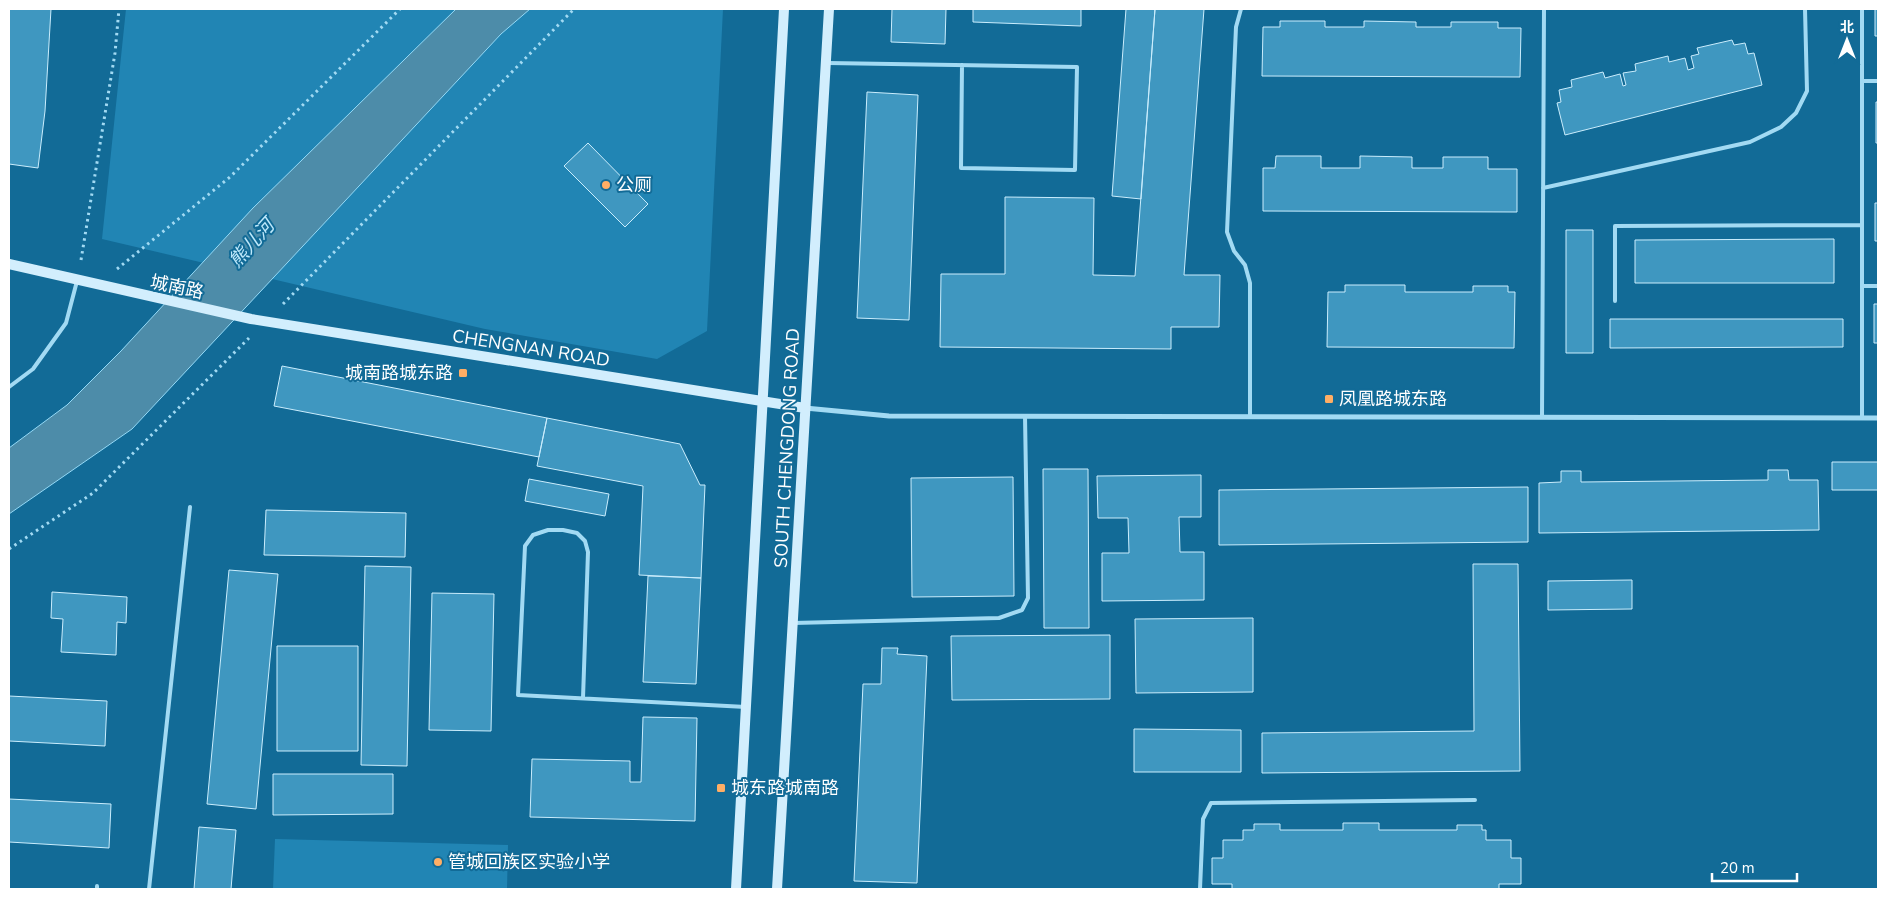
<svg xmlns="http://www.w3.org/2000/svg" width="1887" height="898" font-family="'Nunito Sans','Noto Sans SC',sans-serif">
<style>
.green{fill:#2185b4}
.water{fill:#4d8ca9;stroke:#94d9f6}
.building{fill:#3f97c0;stroke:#caedfd}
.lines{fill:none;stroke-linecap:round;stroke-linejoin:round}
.path{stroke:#a2daf3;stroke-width:3;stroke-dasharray:2.5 4;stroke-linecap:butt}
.lane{stroke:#a2daf3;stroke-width:4}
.street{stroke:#a2daf3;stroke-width:5}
.secondary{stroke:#d2eefd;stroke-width:10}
.poi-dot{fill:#ffae65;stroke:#126b97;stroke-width:2}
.labels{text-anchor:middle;stroke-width:4;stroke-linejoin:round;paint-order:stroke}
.poi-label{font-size:18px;fill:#fff;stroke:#126b97;text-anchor:start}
.street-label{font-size:18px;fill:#fff;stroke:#126b97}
.water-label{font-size:19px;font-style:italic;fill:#bfe9fb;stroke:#126b97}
</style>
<rect width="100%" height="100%" fill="#126b97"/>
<path class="green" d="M126 9H723L707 331 657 359 485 329 102 239Z
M275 839 508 845 507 889H273Z"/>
<path class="water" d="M456 9H530L501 34 132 429 9 514V448L67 405 121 351 253 208Z"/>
<path class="building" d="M9 9H51L45 111 38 168 9 164Z
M892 9H946L945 44 891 42Z
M973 9H1081V26L973 22Z
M1126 9H1155L1141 199 1112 196Z
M1155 9H1204L1184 275H1220L1219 327H1171V349L940 347 941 274H1005V197L1094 198 1093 275 1135 276Z
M1875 9H1878V36H1875Z
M1280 21H1325V27H1364V21L1416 22V27H1451V22H1498V28H1521L1520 77 1262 76 1263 27H1280Z
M1732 40 1734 45 1745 43 1748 54 1754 53 1762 85 1565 135 1557 103 1561 102 1559 90 1572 87 1571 80 1603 72 1605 78 1620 74 1623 86 1626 85 1623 73 1636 71 1635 64 1668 56 1669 62 1685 58 1688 70 1694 68 1691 56 1699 54 1697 48Z
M867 92 918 95 909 320 857 318Z
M1876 102H1878V143H1876Z
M588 143 648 204 625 227 564 166Z
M1276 156H1321V168H1360V156L1412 157V168H1443V157H1488V169H1517V212L1263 211V168H1275Z
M1875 203H1878V241H1875Z
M1566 230H1593V353H1566Z
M1834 239V283H1635V240Z
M1345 285H1405V292H1473V286H1508V292H1515L1514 348 1327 347 1328 292H1345Z
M1874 304H1878V343H1874Z
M1610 319H1843V347L1610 348Z
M282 366 547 418 539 457 274 406Z
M547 418 680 444 700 485H705L701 578 639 575 643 486 537 466Z
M1832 462H1878V490H1832Z
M1043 469H1088L1089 628H1044Z
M1768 470H1788L1789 480H1818L1819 530 1539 533V483L1561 482V471H1581V482L1768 480Z
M1201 475V517H1179L1180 552H1204V600L1102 601V553H1129L1128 518H1098L1097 476Z
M1013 477 1014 596 912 597 911 478Z
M529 479 609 494 605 516 525 501Z
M1528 487V542L1219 545V490Z
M266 510 406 513 405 557 264 555Z
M1473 564H1518L1520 771 1262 773V733L1474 731Z
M365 566 411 567 407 766 361 765Z
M229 570 278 574 256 809 207 804Z
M648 576 701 578 696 684 643 682Z
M1632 580V609L1548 610V581Z
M52 592 127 597 126 623 117 622 116 655 61 652 63 619 51 618Z
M432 593 494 594 491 731 429 730Z
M1253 618V692L1136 693 1135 619Z
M1110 635V699L952 700 951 636Z
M277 646H358V751H277Z
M882 648H898L897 654 927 656 917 883 854 881 863 684H881Z
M9 696 107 701 105 746 9 741Z
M643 717 697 718 695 821 530 817 532 759 630 761V782H641Z
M1134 729 1241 730V772H1134Z
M273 774H393V814L273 815Z
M9 799 111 804 109 848 9 842Z
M1343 823H1379V830H1457V825H1482V830H1486V840H1511V858H1521V884H1499V889H1232V884H1212V858H1223V840H1243V830H1254V824H1280V830H1343Z
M199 827 236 830 231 889H194Z"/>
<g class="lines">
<path class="path" d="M81 260 115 53 119 9
M117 269 230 177 400 9
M283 304 574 9
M9 549 93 493 249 338"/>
<path class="lane" d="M1241 9 1236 27 1227 232 1234 251 1245 265 1250 283V417
M1862 9V418
M828 63 1077 67 1075 170 961 168 962 65
M1862 81H1878
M1543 188 1750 142 1781 127 1796 113 1807 91 1805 9
M1862 286H1878
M1615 301V226L1862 225
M9 387 33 369 66 323 77 281
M1542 417 1544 9
M793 623 999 618 1022 610 1028 598 1025 416
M583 698 588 552 585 541 577 533 563 530H548L533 535 525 546 518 695 746 707
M97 889V886
M149 889 190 507
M1200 889 1203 819 1211 803 1475 800"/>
<path class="street" d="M805 408 889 416 1878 418"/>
<path class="secondary" d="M9 264 251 319 805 408
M736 889 784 9
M777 889 829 9"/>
</g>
<g class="poi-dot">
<circle cx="606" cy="185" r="5"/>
<rect x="458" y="368" width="10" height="10" rx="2.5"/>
<rect x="1324" y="394" width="10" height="10" rx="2.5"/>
<rect x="716" y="783" width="10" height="10" rx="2.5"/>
<circle cx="438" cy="862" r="5"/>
</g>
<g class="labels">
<g class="poi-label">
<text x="616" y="191">公厕</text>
<text x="453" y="379" text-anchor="end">城南路城东路</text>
<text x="1339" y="405">凤凰路城东路</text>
<text x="731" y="794">城东路城南路</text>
<text x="448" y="868">管城回族区实验小学</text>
</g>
<g class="street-label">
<text transform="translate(177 287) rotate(12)" y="6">城南路</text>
<text transform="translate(531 348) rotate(9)" y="6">CHENGNAN ROAD</text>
<text transform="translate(787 448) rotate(-87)" y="6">SOUTH CHENGDONG ROAD</text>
</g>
<g class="water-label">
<text transform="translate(251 243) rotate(-48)" y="7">熊儿河</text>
</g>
</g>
<rect width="1887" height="898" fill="none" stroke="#ffffff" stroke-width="20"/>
<g transform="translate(1847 40)" stroke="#126b97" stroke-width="4" paint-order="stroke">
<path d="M0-4L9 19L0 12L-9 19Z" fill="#ffffff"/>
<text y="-8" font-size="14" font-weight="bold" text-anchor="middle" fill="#ffffff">北</text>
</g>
<path d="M1712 873v8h85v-8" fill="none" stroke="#ffffff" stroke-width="2.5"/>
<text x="1720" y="873" font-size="15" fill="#ffffff" stroke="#126b97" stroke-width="4" paint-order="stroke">20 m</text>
</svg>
